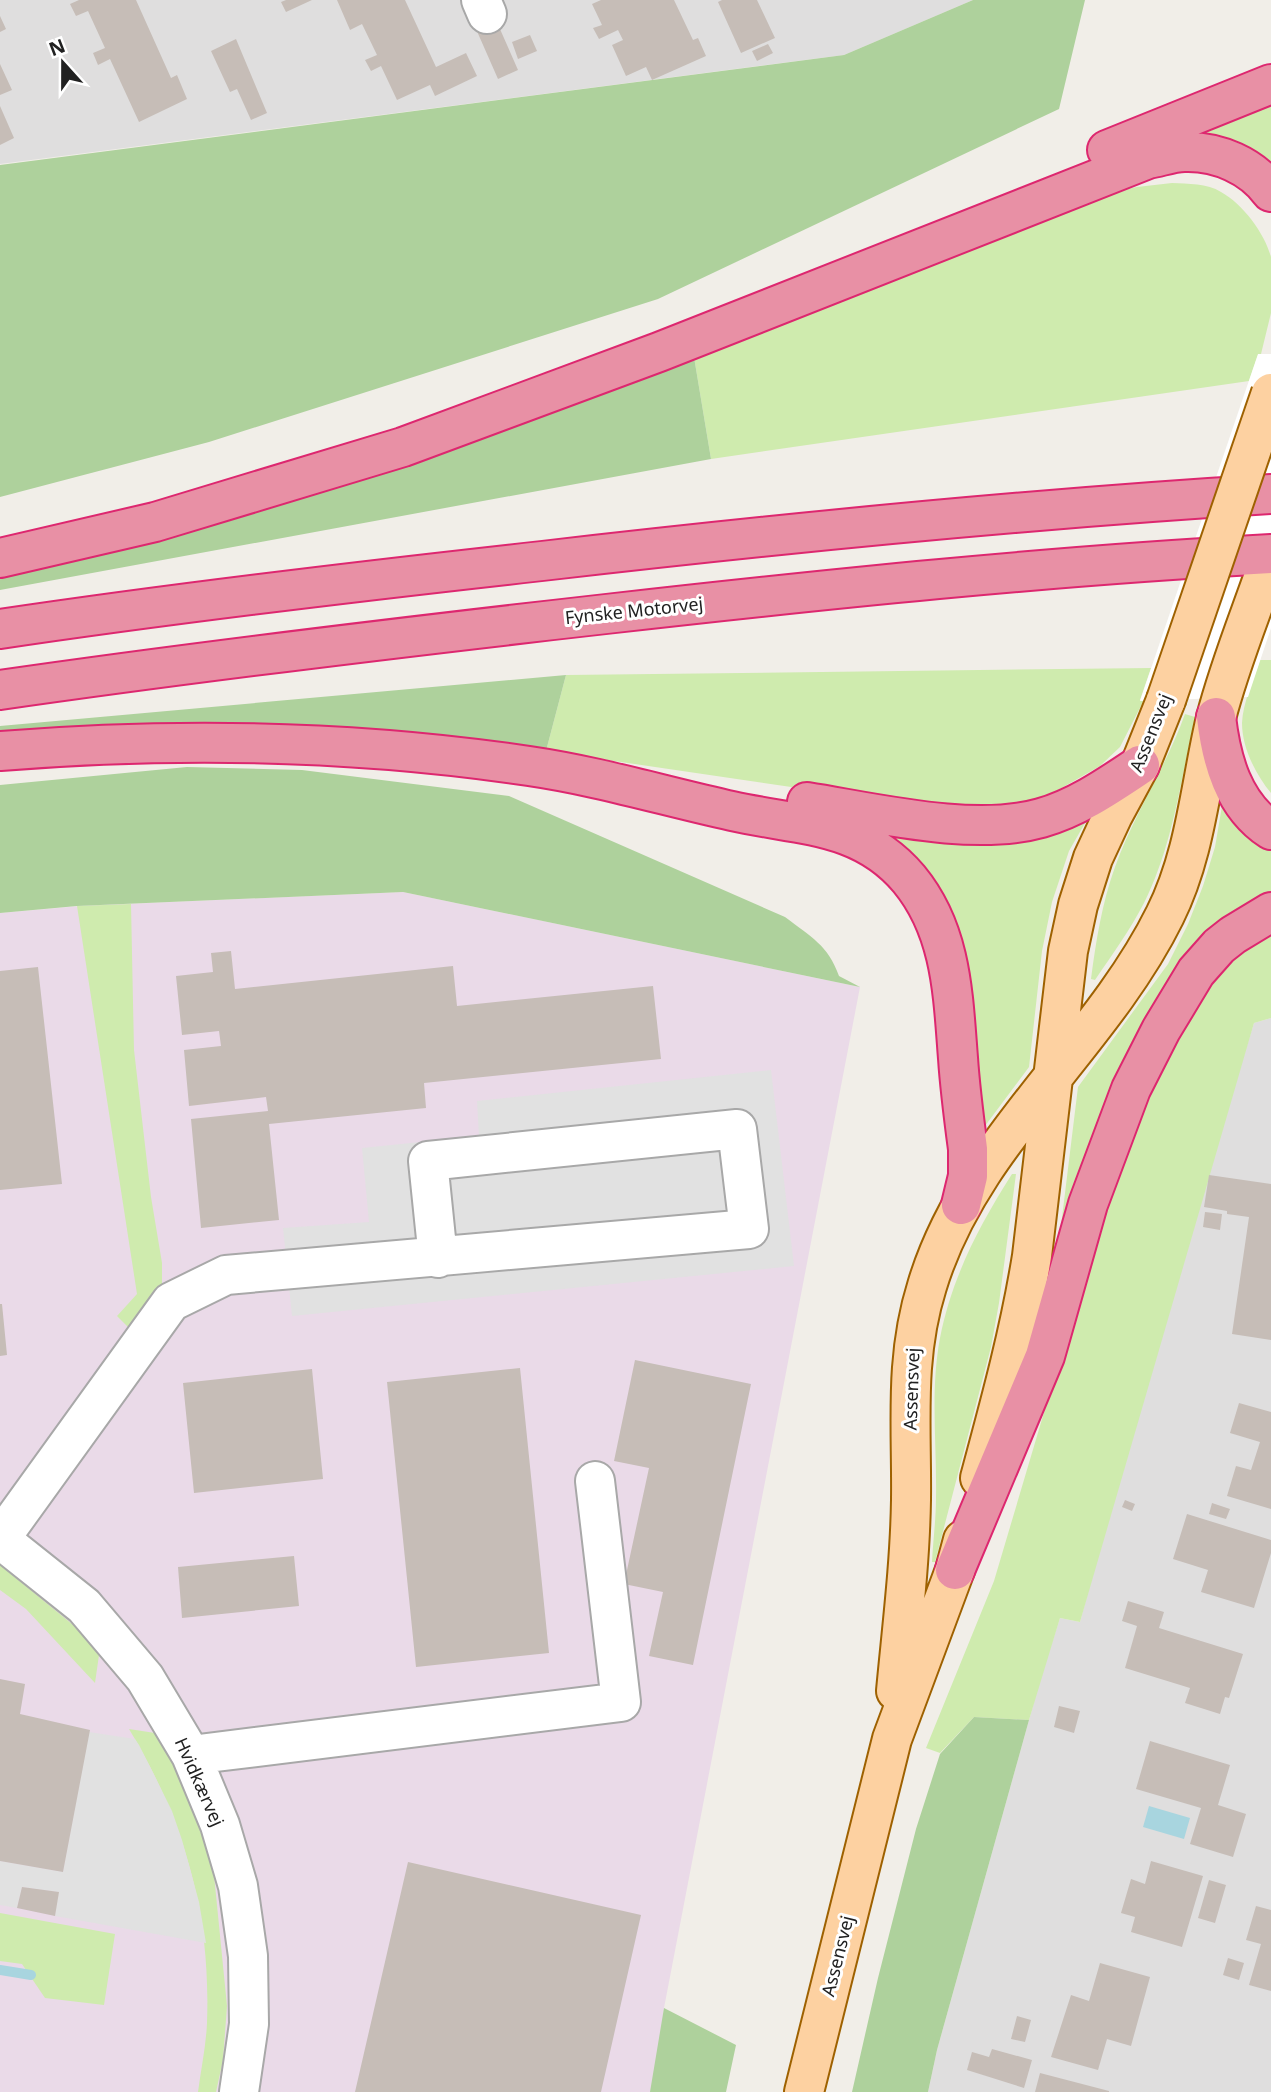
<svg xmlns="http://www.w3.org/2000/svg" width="1271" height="2092" font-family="'Noto Sans',sans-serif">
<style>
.residential{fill:#dfdede}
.industrial{fill:#eadae8}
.grass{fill:#cfebae}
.forest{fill:#aed19c}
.parking{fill:#e1e1e1}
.water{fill:#a8d5df}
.pier{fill:#fff}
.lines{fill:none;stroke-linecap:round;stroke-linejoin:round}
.stream{stroke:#a8d5df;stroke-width:10}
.building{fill:#c6bdb7}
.minor-casing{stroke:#a8a8a8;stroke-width:42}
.major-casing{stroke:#9e6100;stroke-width:42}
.highway-casing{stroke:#dd276f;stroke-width:42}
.minor{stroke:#fff;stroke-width:38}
.major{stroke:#fdd1a1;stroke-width:38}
.highway{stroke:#e890a5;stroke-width:38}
.major-bridge-casing{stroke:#9e6100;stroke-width:42;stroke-linecap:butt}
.major-bridge{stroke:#fdd1a1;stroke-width:38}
.labels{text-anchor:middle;stroke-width:6;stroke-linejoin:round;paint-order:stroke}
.street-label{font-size:18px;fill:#212121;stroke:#fff}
</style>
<rect width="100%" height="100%" fill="#f1eee8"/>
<path class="residential" d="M0 0H973L844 55 0 164Z
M1271 1018V2092H928L937 2050 1041 1677 1060 1618 1080 1622 1164 1312 1254 1023Z"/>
<path class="industrial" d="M403 892 860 987 664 2008 658 2092H0V913L80 906Z"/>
<path class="grass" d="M1271 99V174L1174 141Z
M1172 183C1188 184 1207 183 1221 192 1243 204 1265 234 1271 257V313L1261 354 1258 355 1249 381 711 459 694 357 1093 196 1137 187Z
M1260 660H1271V793C1256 775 1242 748 1242 723 1243 703 1253 680 1260 660Z
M1151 668 1140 700H1144L1120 747 1100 766 1044 798 1017 807 935 808 546 751 566 675Z
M1185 714 1195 717C1181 779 1173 845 1144 903 1130 930 1112 955 1095 980L1091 979C1096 941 1102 903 1115 867 1134 814 1166 767 1185 714Z
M1223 800 1271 847V896L1255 902 1059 1242 1078 1087 1168 964 1188 924 1203 886 1215 847Z
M1089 816 1069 851 1052 902 1042 951 1029 1067 982 1130 964 973 869 824Z
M131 904 134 1050 151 1197 162 1263V1293L130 1329 117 1316 137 1294 77 906Z
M1271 928V1018L1254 1023 1080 1622 1060 1618 1029 1720 974 1717 940 1753 926 1748 994 1581 1105 1207 1146 1094 1216 967Z
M1012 1174H1016L999 1303 991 1347 935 1562H932C933 1541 936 1519 936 1498 937 1445 930 1391 940 1338 952 1277 979 1226 1012 1174Z
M0 1565 83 1633 99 1655 95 1683 26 1609 0 1590Z
M129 1729 155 1733 173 1763 197 1820 214 1875 227 2006 223 2060 216 2092H198C201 2069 206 2046 207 2023 211 1914 185 1822 129 1729Z
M0 1913 115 1934 104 2005 45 1998 22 1964 0 1961Z"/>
<path class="forest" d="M973 0H1085L1059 109 658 299 209 442 0 497V165L844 55Z
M694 357 711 459 0 590V572Z
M566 675 546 751 0 733V726Z
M187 767 302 770 509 796 785 917C811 937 828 945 839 976L860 987 403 892 77 906 0 913V785Z
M974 1717 1029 1720 937 2050 928 2092H852L878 1978 916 1829 940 1754Z
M664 2008 736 2045 726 2092H650Z"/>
<path class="parking" d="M771 1070 794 1266 292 1316 283 1228 369 1222 362 1148 479 1136 477 1101Z
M89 1732 135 1739 139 1745 172 1811 182 1840 199 1902 206 1943 55 1916 58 1892 22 1887 17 1908 0 1905V1861L63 1872Z"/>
<path class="water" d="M1149 1806 1190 1818 1184 1839 1143 1827Z"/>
<path class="pier" d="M1258 354H1271V628L1248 697 1140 701Z"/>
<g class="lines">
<path class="stream" d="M0 1970 31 1975"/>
</g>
<path class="building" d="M79 0H136L171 78 177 75 187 99 139 122 110 59 98 65 93 53 105 48 88 11 76 16 70 4Z
M286 0H312L286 12 281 2Z
M337 0H405L436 67 466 53 477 76 435 96 430 85 397 100 381 66 371 71 365 60 377 55 362 24 350 30Z
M601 0H674L693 40 698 38 706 56 652 80 646 67 626 76 612 45 623 40 618 30 599 39 593 28 602 25 592 4Z
M722 0H757L775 38 741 53 718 2Z
M0 16 6 29 0 32Z
M496 20 518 70 498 79 476 29Z
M530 35 537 51 518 59 512 42Z
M236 39 267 113 251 120 237 89 230 92 211 51Z
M768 44 773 53 757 61 752 51Z
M0 64 12 90 0 95Z
M0 106 14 138 0 145Z
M231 951 235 989 453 966 457 1006 653 986 661 1059 424 1083 426 1108 269 1124 279 1220 201 1228 191 1119 268 1111 266 1097 189 1106 184 1050 221 1046 219 1031 182 1035 176 976 213 972 211 953Z
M38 967 62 1184 0 1190V971Z
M1209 1175 1271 1184V1340L1232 1334 1249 1217 1227 1214V1211L1204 1207Z
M1205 1212 1222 1214 1220 1230 1203 1227Z
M0 1304H2L7 1355 0 1356Z
M635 1360 751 1384 693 1665 649 1656 663 1592 624 1584 649 1468 614 1461Z
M520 1368 549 1653 416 1667 387 1382Z
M312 1369 323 1479 194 1493 183 1383Z
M1239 1403 1271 1412V1509L1227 1496 1236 1466 1251 1470 1260 1442 1230 1433Z
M1125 1500 1135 1504 1132 1511 1122 1507Z
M1212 1503 1230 1509 1226 1519 1209 1514Z
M1187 1514 1271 1540V1553L1254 1608 1201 1592 1208 1570 1173 1559Z
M294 1556 299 1606 182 1618 178 1567Z
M1128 1601 1164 1612 1159 1628 1243 1654 1229 1698 1225 1697 1220 1714 1185 1703 1190 1688 1125 1668 1137 1626 1122 1621Z
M0 1679 25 1684 20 1714 90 1730 63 1872 0 1861Z
M1059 1706 1080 1711 1074 1733 1054 1727Z
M1150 1741 1230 1765 1218 1805 1246 1814 1233 1857 1190 1844 1201 1808 1136 1789Z
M1151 1861 1203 1876 1182 1947 1131 1932 1135 1917 1121 1913 1131 1879 1145 1884Z
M408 1862 641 1915 601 2092H355Z
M1209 1880 1226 1885 1215 1923 1198 1918Z
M22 1887 59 1892 55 1916 17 1908Z
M1256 1906 1271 1910V1991L1249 1985 1261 1944 1246 1940Z
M1228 1958 1244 1963 1239 1980 1223 1975Z
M1100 1963 1150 1977 1131 2046 1107 2039 1098 2070 1051 2057 1071 1995 1089 2001Z
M1017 2016 1031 2020 1025 2042 1011 2039Z
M992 2049 1032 2060 1024 2088 967 2070 972 2052 989 2057Z
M1040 2073 1109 2091V2092H1035Z"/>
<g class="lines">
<g class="minor-casing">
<path id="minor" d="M481 0 487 14
M0 1539 171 1302 226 1275 749 1229 737 1129 428 1161 438 1258
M0 1539 84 1606 145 1678 191 1755 220 1825 238 1886 248 1956 249 2024 239 2092
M191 1755 621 1702 595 1481"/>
</g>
<g class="major-casing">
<path id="major" d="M980 1478C1000 1404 1020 1331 1032 1256L1068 951 1078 905 1093 858 1113 815 1140 765 1166 700
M896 1691C902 1627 910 1564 911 1500 912 1426 904 1359 927 1286 970 1142 1100 1047 1165 915 1196 853 1200 785 1216 718 1230 663 1253 609 1271 555
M804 2092 892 1739 955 1570 963 1540"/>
</g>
<g class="highway-casing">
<path id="highway" d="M1107 150 1271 84
M0 558 155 522 403 447 659 352 1148 159C1160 157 1173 152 1185 152 1218 151 1252 166 1271 192
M0 629C180 602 361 581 542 561 784 533 1027 509 1271 494
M0 690C201 661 403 637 606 614 827 589 1049 566 1271 554
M1216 717C1221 760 1233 805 1271 830
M0 751C176 737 354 740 529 766 598 776 664 796 732 811 798 826 861 822 909 879 952 931 953 995 958 1058 960 1089 964 1119 968 1149V1176L961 1205
M807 802C876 813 974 837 1041 818 1077 808 1110 785 1140 765
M955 1570 1045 1356 1088 1204 1131 1089 1161 1030 1196 972 1219 946 1233 935 1271 912"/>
</g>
<use href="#minor" class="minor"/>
<use href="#major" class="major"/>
<use href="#highway" class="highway"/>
<g class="major-bridge-casing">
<path id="major-bridge" d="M1166 700 1271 393"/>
</g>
<use href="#major-bridge" class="major-bridge"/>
</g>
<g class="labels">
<g class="street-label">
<text transform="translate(634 611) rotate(-6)" y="6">Fynske Motorvej</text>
<text transform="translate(1151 733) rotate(-68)" y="6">Assensvej</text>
<text transform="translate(912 1389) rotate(-88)" y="6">Assensvej</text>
<text transform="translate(199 1782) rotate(66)" y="6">Hvidkærvej</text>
<text transform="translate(838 1956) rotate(-76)" y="6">Assensvej</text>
</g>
</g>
<g transform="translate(63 63) rotate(339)" stroke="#ffffff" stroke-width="5" paint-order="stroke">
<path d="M0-5L12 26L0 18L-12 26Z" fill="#212121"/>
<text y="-10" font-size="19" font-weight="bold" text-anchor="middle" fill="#212121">N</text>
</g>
</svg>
